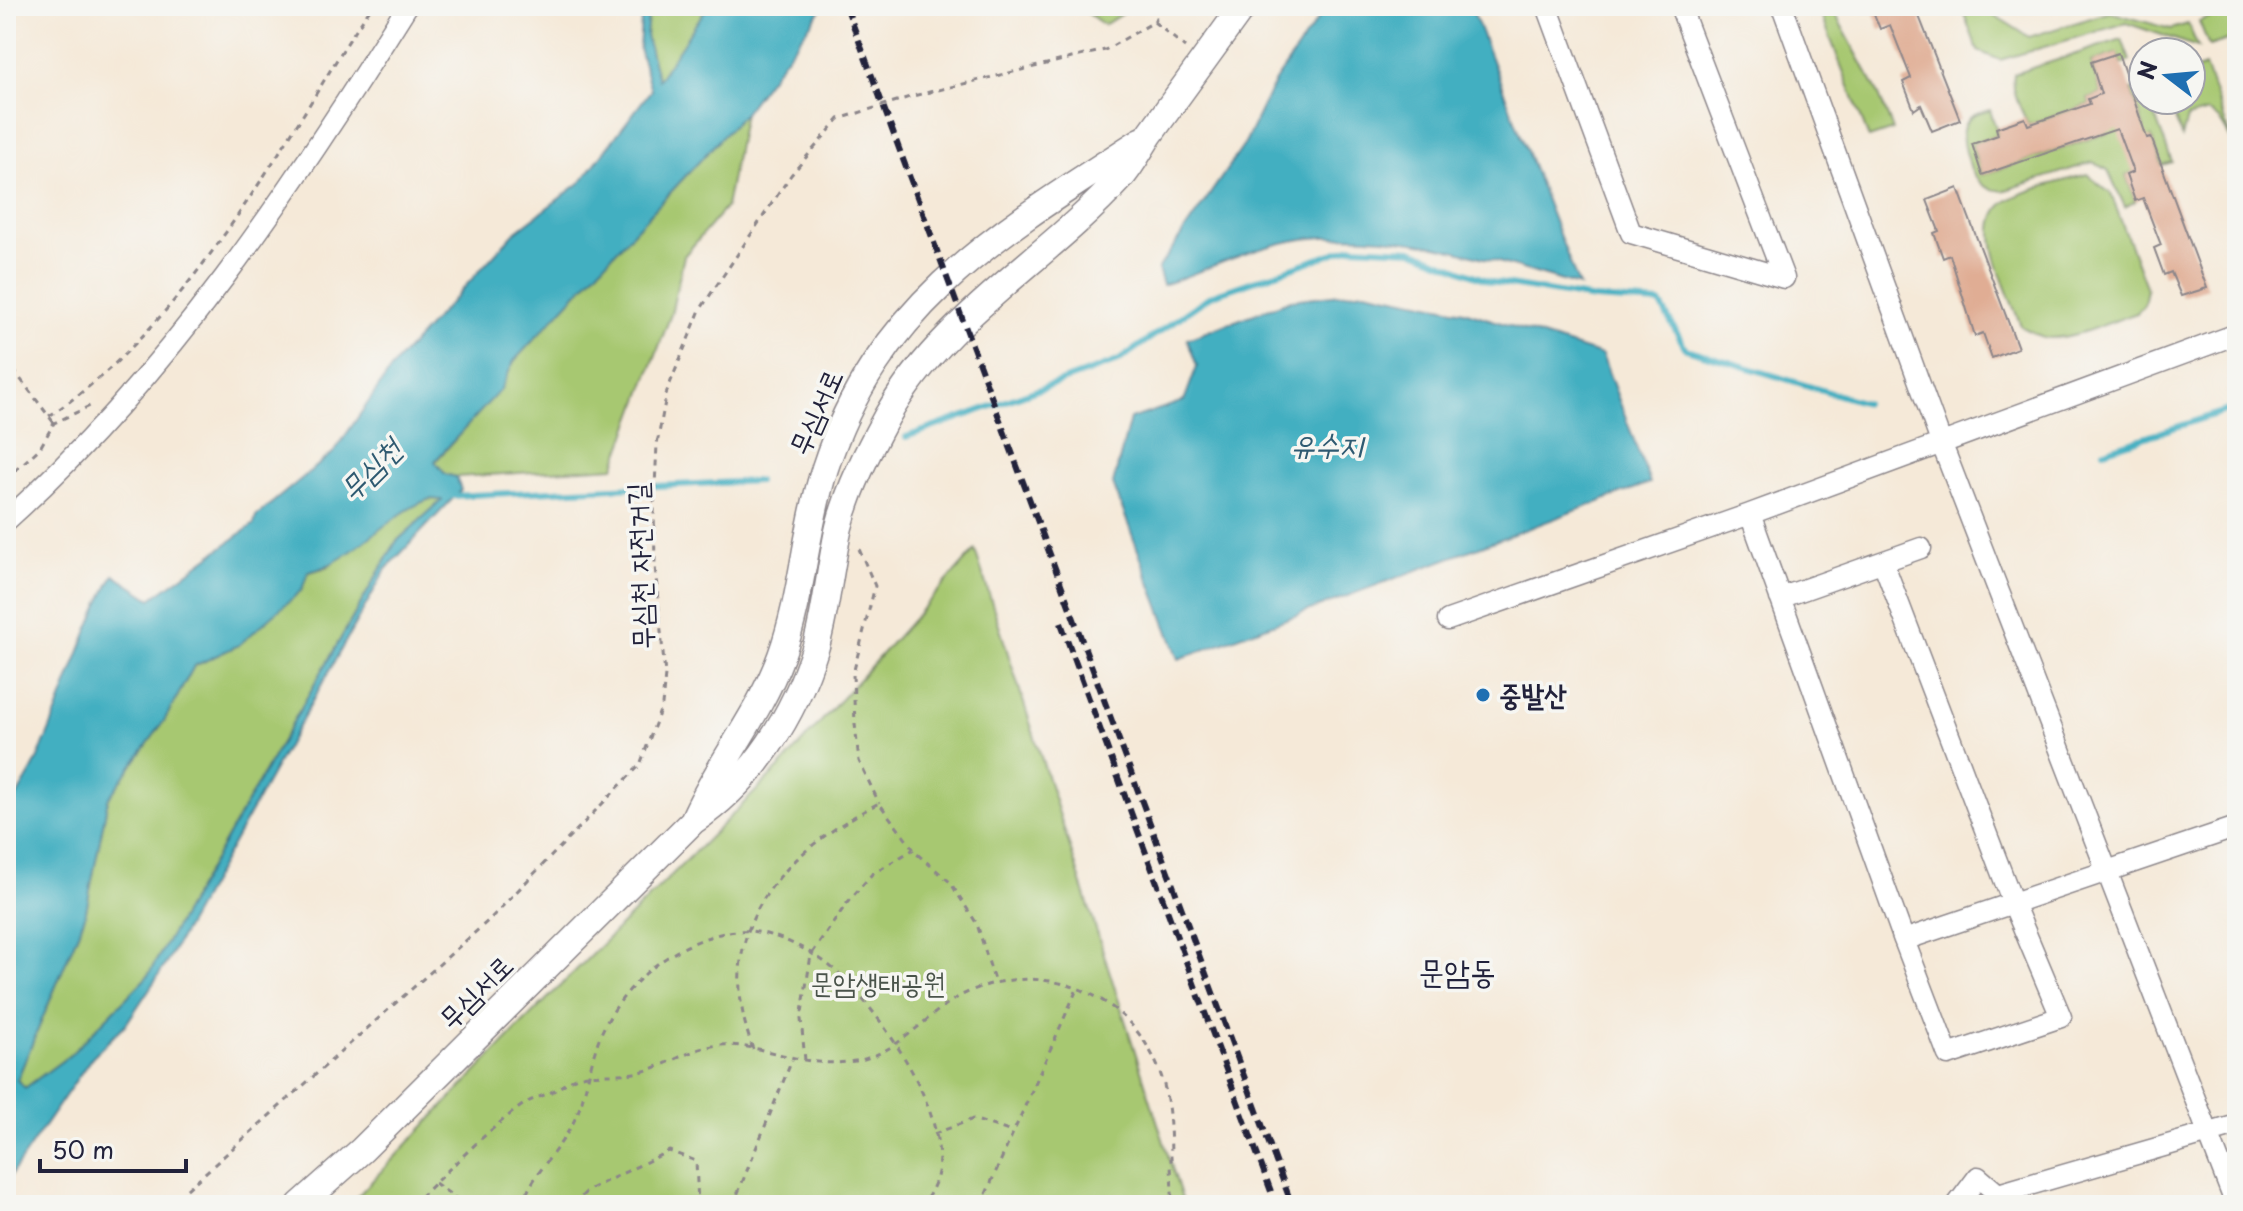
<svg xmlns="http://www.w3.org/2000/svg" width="2243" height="1211" font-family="'Playpen Sans','Poor Story',sans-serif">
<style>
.green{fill:#a7c871;stroke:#647556;stroke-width:2}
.water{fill:#43afc1;stroke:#32687e;stroke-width:2;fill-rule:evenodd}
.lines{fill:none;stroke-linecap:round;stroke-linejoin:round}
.stream{stroke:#43afc1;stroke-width:6}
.building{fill:#e0ad94}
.minor-casing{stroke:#8c868a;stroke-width:23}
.tertiary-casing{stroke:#8c868a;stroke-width:29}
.path{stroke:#8c868a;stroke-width:3;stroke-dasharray:6 6;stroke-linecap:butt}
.minor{stroke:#fff;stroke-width:20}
.tertiary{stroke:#fff;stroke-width:26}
.rail{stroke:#22223b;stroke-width:6;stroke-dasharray:12 6;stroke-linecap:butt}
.poi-dot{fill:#1f6fb2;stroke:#f6f6f2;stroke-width:3}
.labels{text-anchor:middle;stroke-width:7;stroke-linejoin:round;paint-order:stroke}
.street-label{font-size:28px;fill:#22223b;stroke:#f6f6f2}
.poi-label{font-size:28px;font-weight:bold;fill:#22223b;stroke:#f6f6f2;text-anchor:start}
.park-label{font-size:28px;fill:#4a544b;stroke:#f6f6f2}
.water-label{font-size:30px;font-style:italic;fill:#2f5a71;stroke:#f6f6f2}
.quarter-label{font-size:32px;fill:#22223b;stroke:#f6f6f2}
</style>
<rect width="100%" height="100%" fill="#f6f6f2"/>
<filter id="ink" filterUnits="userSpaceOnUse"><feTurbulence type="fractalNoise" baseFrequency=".0125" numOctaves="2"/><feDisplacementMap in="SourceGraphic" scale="16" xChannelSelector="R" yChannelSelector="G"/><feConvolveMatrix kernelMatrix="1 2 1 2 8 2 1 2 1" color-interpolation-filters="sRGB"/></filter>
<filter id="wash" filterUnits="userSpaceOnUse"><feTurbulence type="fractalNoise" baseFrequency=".006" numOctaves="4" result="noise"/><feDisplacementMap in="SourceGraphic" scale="32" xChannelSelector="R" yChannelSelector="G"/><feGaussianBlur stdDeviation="1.8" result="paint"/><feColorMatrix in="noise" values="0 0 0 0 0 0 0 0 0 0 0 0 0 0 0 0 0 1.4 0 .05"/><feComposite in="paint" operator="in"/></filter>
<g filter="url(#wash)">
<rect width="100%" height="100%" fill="#f5e9d8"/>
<path class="green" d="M649 6H708L658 81 646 36Z
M1078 6H1134L1104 25Z
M1818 6H1831L1879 95 1893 130 1869 138Z
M1961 6H1980L2029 37 2110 12 2171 29 2188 24 2198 47 2126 23 2000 60 1978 51Z
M2230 10 2237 37 2209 46 2199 21Z
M2122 39 2130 61 2122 64 2118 53 2091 62 2101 94 2088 99 2090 104 2028 125C2021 107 2011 95 2014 74Z
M2205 66 2231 139 2219 119 2208 112 2187 118 2182 137 2168 100H2191V71Z
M2143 86V100H2149L2172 162 2162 165 2151 137 2133 172 2126 175 2135 201 2125 207 2108 170 2093 162 2003 191C1993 189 1985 189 1979 181 1968 169 1956 134 1967 121 1972 114 1982 113 1990 110L1998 135 1972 144 1982 175 2107 133 2105 126 2144 128 2131 90Z
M744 113 726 207 684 256 671 314 614 467 456 477 445 474 435 462 500 389 514 361Z
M2087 174 2111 194 2147 289 2144 305 2137 313C2111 321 2078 338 2050 338 2040 338 2030 331 2021 326 2010 295 1973 228 2004 203 2021 190 2066 181 2087 174Z
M430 499 443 500 396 542 147 977 70 1055 25 1088 17 1080 85 916 108 799 164 721 194 666 239 645 308 572 326 568 408 507Z
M975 550 1184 1205H349L522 1024 782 765Z"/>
<path class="water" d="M642 6H649L646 36 658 80 708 6H824L744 113 514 361 501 389 435 461 445 474 456 477 461 490 386 569 164 967 126 1024 92 1057 6 1182V829L11 823C9 799 27 783 36 762 64 701 81 635 114 575L151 599 254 524 256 516 334 452 396 362 514 233 581 182 651 90 639 48ZM430 499 442 500 396 542 147 977 70 1055 25 1088 17 1080 85 916 108 799 164 721 194 666 239 645 302 590 308 572C352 563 385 515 430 499Z
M1327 6H1471L1579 286C1488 260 1400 226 1303 239 1256 246 1208 269 1163 285L1158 269 1244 145 1275 81Z
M1365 291 1464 311 1602 355 1650 483 1179 659 1113 484 1130 419 1184 401 1197 366 1187 339 1291 300Z"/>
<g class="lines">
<path class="stream" d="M906 437 1118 361 1210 296 1352 247 1412 250 1491 282 1595 299 1660 303 1686 349 1865 403
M2104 451 2237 407
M451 496 758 481"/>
</g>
<g id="blocks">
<path class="building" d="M1871 6H1915L1960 120 1932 131 1921 105 1914 110 1903 82 1911 78 1890 25 1880 29Z
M2118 53 2147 138 2151 137 2207 288 2181 296 2171 272 2164 275 2154 248 2161 245 2143 198 2135 201 2126 175 2133 172 2117 129 1982 175 1972 144 1998 135 1996 128 2025 118 2028 125 2090 104 2088 99 2101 94 2091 62Z
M1958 188 2018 348 1992 358 1983 333 1975 336 1950 255 1943 258 1934 233 1939 231 1927 200Z"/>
</g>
</g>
<g filter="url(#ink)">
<use href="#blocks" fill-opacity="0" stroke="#8c868a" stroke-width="2"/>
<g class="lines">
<g class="minor-casing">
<path id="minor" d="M1547 6 1631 233 1784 278 1680 6
M1782 6 1941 442 2236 1205
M2237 334 1750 514 1904 940 2237 827
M6 521C168 375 292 190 407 6
M1883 562 2013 903 2061 1017 1948 1055 1904 940
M1780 598 1921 548
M1448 620 1750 514
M1957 1205 1978 1177 1998 1194
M2002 1205 1998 1194 2237 1125"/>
</g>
<g class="tertiary-casing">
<path id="tertiary" d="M693 821C718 763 759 716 781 656 803 595 805 529 825 468 879 302 1003 230 1141 141
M300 1205 362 1150 693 821C754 780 794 716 816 646 827 607 830 566 839 527 849 488 868 451 887 416 943 317 1045 261 1120 179 1132 166 1140 149 1150 134 1181 91 1212 49 1243 6"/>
</g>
<path class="path" d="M1154 22 1185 47
M6 360 54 423
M49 416C158 344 234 224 303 115 326 78 347 41 372 6
M6 479 40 448 54 423 92 405
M859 549 875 586 853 674 855 724 859 761 879 803
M753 1049C709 931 780 854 879 803L917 854 950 882 977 924 995 983
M805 1060 801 1019 811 955 847 903 872 874 914 849
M934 1134 973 1119 1012 1132
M435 1183 465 1205
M169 1205 489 920 640 765 662 705 665 675 655 566 654 508 657 444 667 391 700 310 791 175 839 119 913 96 1105 50 1154 22 1161 6
M411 1205C448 1172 483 1133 524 1104 534 1098 547 1095 557 1089 564 1085 570 1079 578 1077 600 1071 623 1077 644 1071 675 1063 697 1043 730 1045 775 1048 806 1069 855 1061 899 1054 925 1014 962 995 1044 954 1140 996 1164 1085 1174 1125 1169 1164 1173 1205
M522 1205C532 1174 558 1152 573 1123 585 1100 588 1073 596 1048 602 1025 620 999 637 982 662 955 712 928 750 931 779 934 815 952 837 972 882 1014 947 1108 938 1172 936 1184 929 1195 923 1205
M573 1205 588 1190 669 1151 696 1161 698 1205
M733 1205 792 1060
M981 1205 1078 987"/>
<use href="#minor" class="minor"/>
<use href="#tertiary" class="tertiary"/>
<path class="rail" d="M846 6 1292 1205
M1061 623 1276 1205"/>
</g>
</g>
<circle class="poi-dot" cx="1483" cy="695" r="8"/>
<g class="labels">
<g class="street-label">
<text transform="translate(816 412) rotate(-66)" y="10">무심서로</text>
<text transform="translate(640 566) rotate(-92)" y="10">무심천 자전거길</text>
<text transform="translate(476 992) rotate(-45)" y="10">무심서로</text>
</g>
<g class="poi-label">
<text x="1499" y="705">중발산</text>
</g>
<g class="park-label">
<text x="878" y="993">문암생태공원</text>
</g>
<g class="water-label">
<text x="1327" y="456">유수지</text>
<text transform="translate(371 470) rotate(-45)" y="10">무심천</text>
</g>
<g class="quarter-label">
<text x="1457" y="983">문암동</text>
</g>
</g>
<rect width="2243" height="1211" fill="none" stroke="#f6f6f2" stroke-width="32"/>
<g transform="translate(2167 76) rotate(286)"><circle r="38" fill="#f6f6f2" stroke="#a1a1a9" stroke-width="2"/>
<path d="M0-6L14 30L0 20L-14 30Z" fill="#1f6fb2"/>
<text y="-12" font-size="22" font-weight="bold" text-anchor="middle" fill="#22223b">N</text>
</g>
<path d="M40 1159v12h146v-12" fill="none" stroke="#22223b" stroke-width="4"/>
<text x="52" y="1159" font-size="24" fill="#22223b" stroke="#f6f6f2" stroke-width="6" paint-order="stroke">50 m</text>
</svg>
